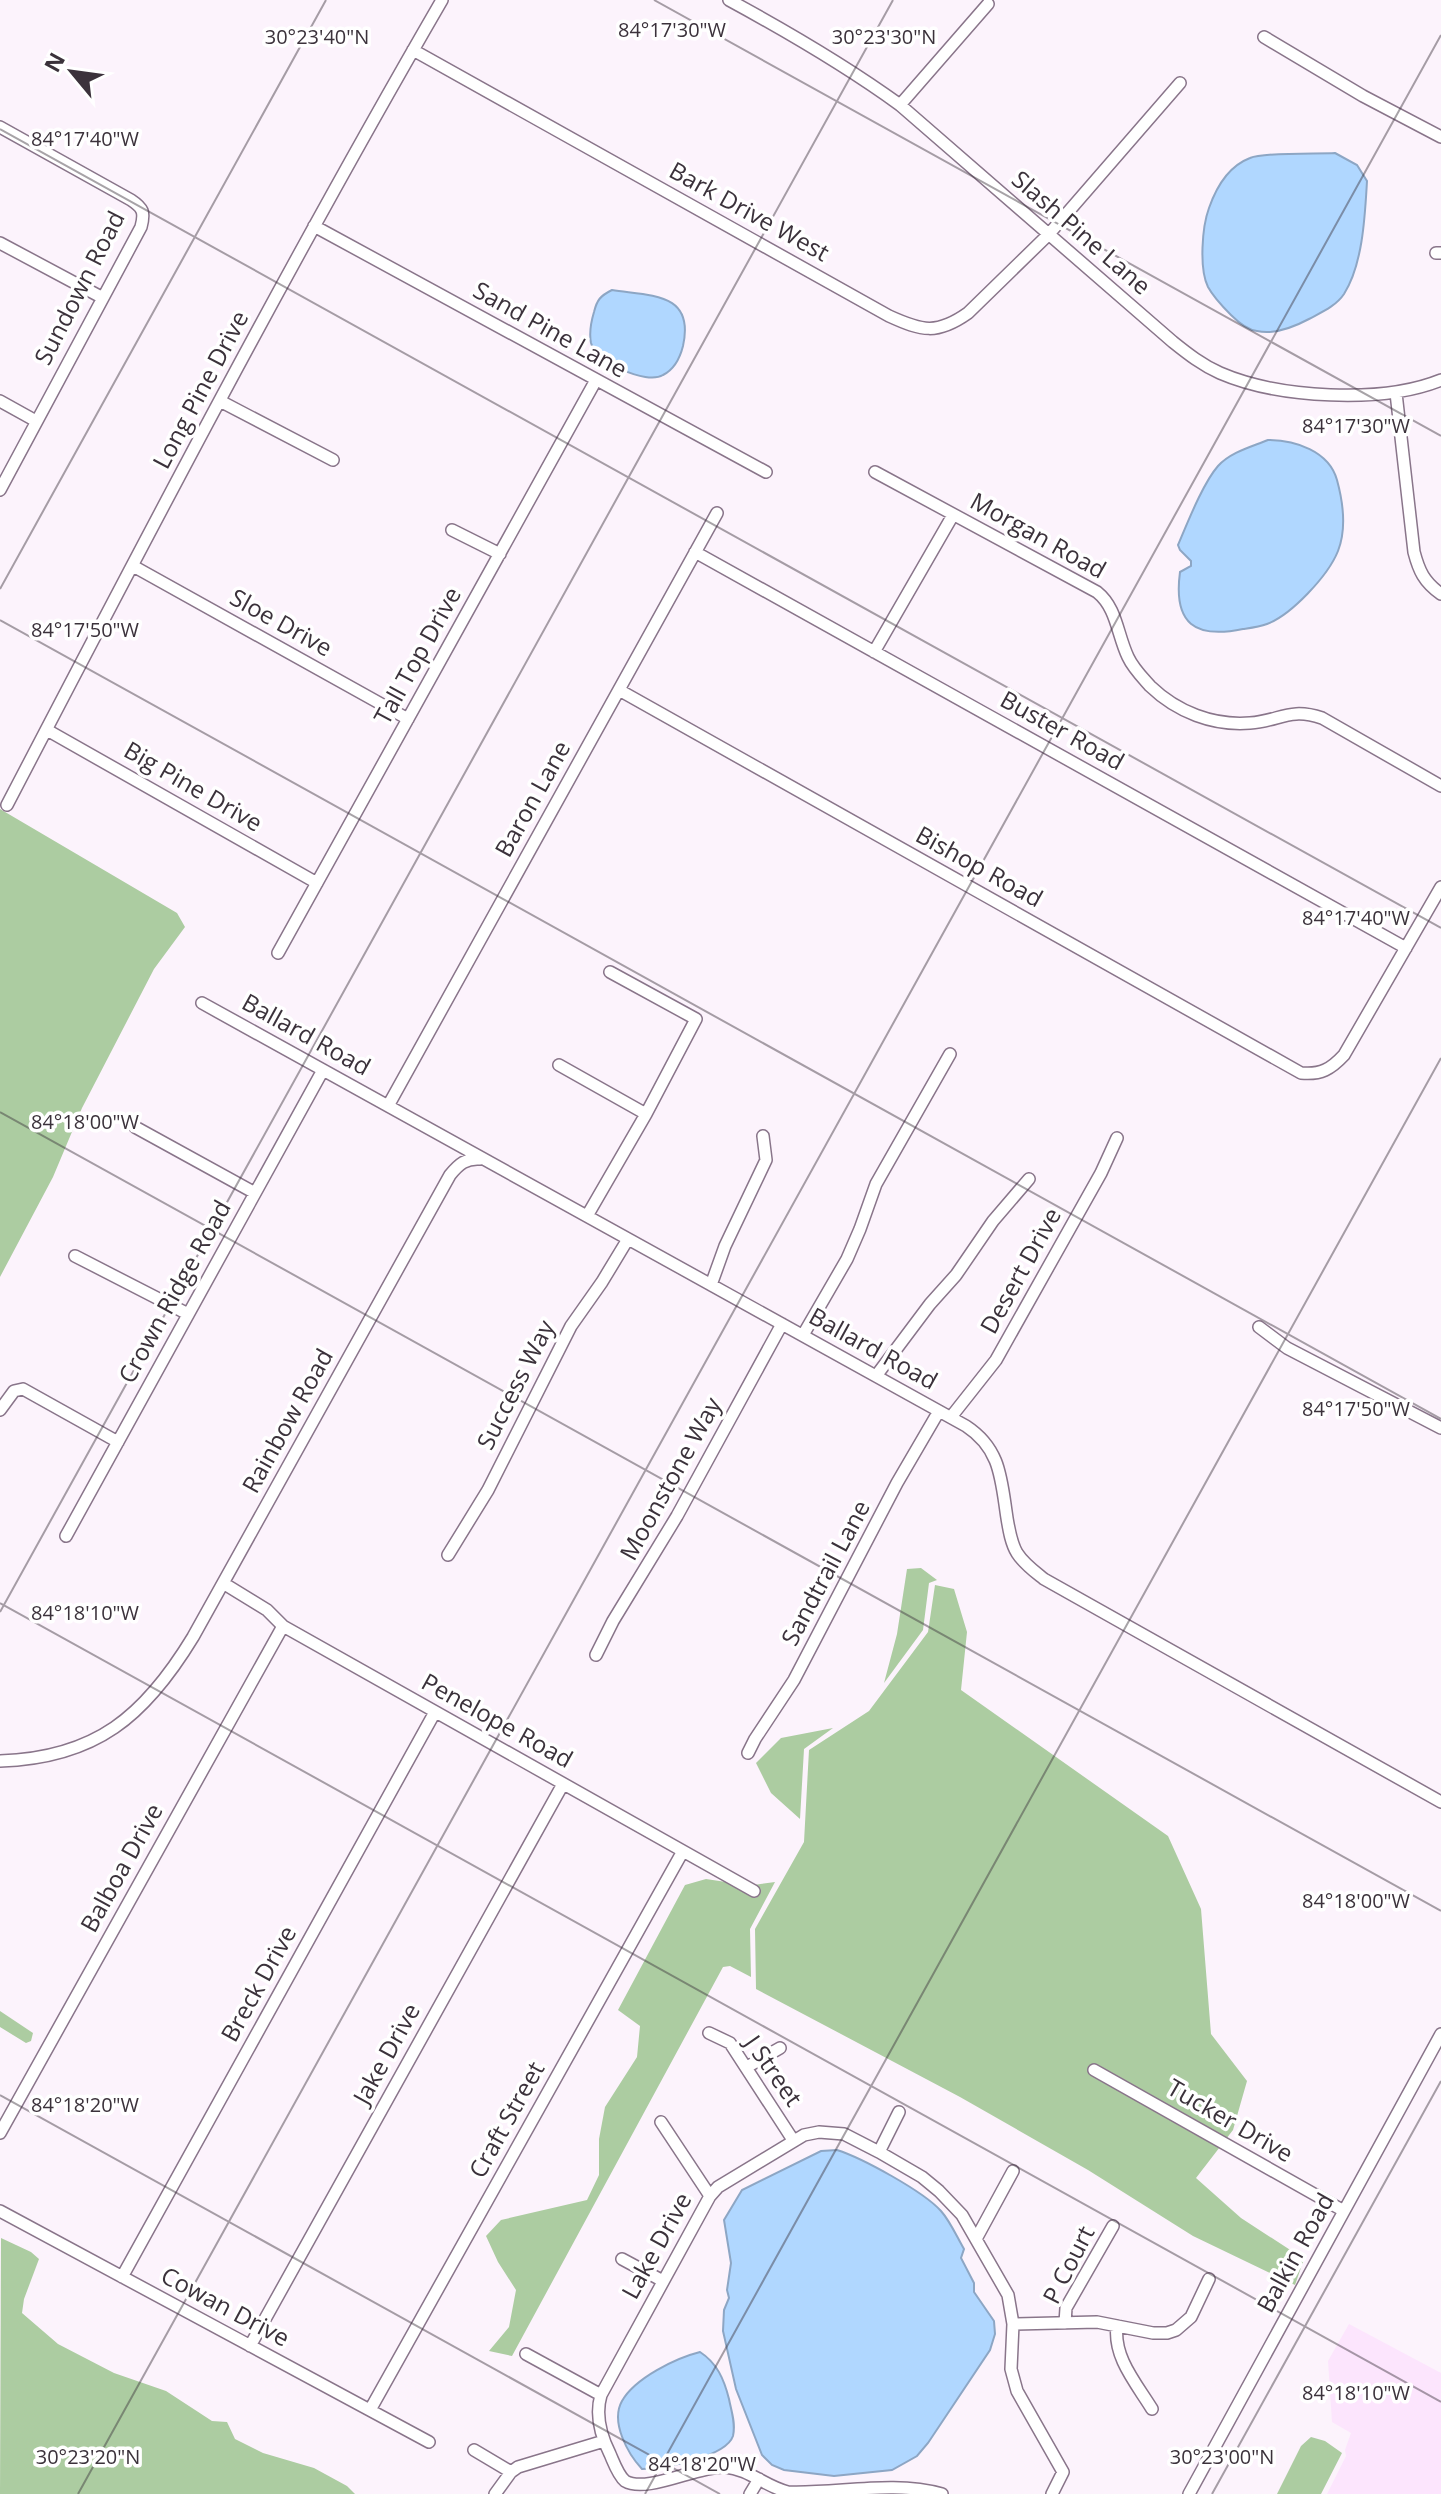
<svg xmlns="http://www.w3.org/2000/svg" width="1441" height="2494" font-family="'Open Sans',sans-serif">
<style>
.built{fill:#fce5fd}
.forest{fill:#accca1}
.water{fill:#b0d7ff;stroke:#8da6c4;stroke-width:2}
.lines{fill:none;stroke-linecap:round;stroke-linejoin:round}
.minor-casing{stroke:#89758a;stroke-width:14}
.minor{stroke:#fff;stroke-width:11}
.ticks{fill:none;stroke:#3b323b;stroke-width:2;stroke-opacity:0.45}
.labels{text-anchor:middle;stroke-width:7;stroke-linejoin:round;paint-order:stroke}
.street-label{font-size:24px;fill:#3b323b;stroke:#fff}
.ticks-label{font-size:20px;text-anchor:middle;fill:#3b323b;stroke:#fff;stroke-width:7;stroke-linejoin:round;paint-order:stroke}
</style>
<rect width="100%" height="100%" fill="#fcf3fc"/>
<path class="built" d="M1349 2324 1441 2373V2494H1327L1346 2456 1345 2450 1351 2433 1332 2422 1328 2361Z"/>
<path class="forest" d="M0 809 177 913 185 927 154 969 82 1108 53 1177 0 1277Z
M921 1568 937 1580 929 1583 923 1630 884 1683 897 1634 907 1569Z
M935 1585 954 1589 967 1632 961 1690 1168 1836 1201 1909 1211 2034 1247 2081 1233 2130 1196 2178 1241 2218 1304 2259 1295 2285 1193 2236 1088 2170 960 2097 756 1989 755 1929 804 1842 809 1750 869 1711 928 1632Z
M833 1728 804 1749 800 1819 771 1793 756 1763 781 1738Z
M706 1879 726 1882 756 1898 761 1889 754 1885 775 1882 750 1929 751 1977 730 1966 723 1967 512 2356 489 2351 509 2327 516 2290 498 2262 486 2236 501 2220 587 2200 599 2175V2139L605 2107 637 2057 640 2026 618 2010 685 1885Z
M0 2011 33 2033 31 2041 26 2043 0 2027Z
M1 2238 31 2252 39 2259 24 2299 22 2313 58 2344 114 2373 166 2391 212 2421 227 2422 235 2439 263 2453 314 2468 347 2486 355 2494H0Z
M1311 2437 1325 2441 1342 2453 1321 2494H1277L1301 2446Z"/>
<path class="water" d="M1335 153 1357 165 1367 181C1365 215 1363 264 1344 294 1336 306 1322 312 1309 319 1294 327 1275 335 1257 331 1248 330 1237 321 1231 315 1222 306 1214 298 1208 287 1199 269 1202 227 1209 208 1216 188 1229 166 1250 158 1264 152 1317 154 1335 153Z
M612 290C650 296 695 292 683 346 680 358 675 369 663 375 646 385 596 362 591 343 589 333 591 322 594 312 597 300 600 296 612 290Z
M1268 440C1295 440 1329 451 1337 480 1343 502 1347 528 1338 551 1328 576 1291 615 1267 624 1259 627 1250 628 1243 629 1195 639 1173 624 1180 572L1191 566V561L1180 550 1178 545C1187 524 1203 483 1218 466 1231 452 1251 447 1268 440Z
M837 2150C862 2158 923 2191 941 2211 950 2221 957 2237 964 2249L961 2258 974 2283V2292L994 2321 995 2334 990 2350 928 2443 917 2456 892 2470 834 2476 784 2470 772 2465 762 2455 736 2389 723 2331 724 2310 729 2298 727 2290 731 2263 724 2220 742 2190 821 2151Z
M700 2352C717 2363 724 2379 729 2399 731 2410 736 2423 733 2436 726 2457 663 2469 642 2469 628 2454 610 2422 622 2401 635 2378 676 2358 700 2352Z"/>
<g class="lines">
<g class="minor-casing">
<path id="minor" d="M729 0C788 32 845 65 900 105L1173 342C1188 354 1202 365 1220 373 1278 398 1382 404 1441 380
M1264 37 1363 96 1441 137
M413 50 889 316C922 331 937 335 968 313L1049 234 1180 83
M900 105 988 4
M0 127 131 200C143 208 145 212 141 227L0 490
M314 226 766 472
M0 243 103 298
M1436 253H1441
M1396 393 1414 552C1419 571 1424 582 1441 594
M0 401 36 421
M220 401 333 460
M875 472 1097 592C1117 608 1117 634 1128 657 1133 668 1142 677 1150 686 1177 712 1213 726 1250 723 1280 721 1289 707 1322 718L1441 786
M452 530 500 554
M695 552 1406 948
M133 566 408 719
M874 652 953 515
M619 690 1301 1073C1321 1075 1331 1069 1344 1055L1441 887
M47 730 317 883
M7 805C148 534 289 264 442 0
M278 953 596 380
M202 1003 966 1426C1001 1449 1001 1479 1007 1518 1009 1530 1011 1543 1017 1553 1024 1564 1034 1571 1044 1579L1441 1802
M559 1065 646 1114
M388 1106 717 513
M135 1127 255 1193
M587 1216 646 1114 696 1019 610 972
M75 1256 188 1314
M711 1285 725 1246 766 1160 763 1136
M1259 1327 1287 1348 1441 1428
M803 1335 847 1259 860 1229 876 1184 950 1054
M876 1376 930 1304 956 1275 993 1221 1029 1179
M0 1410 14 1391 23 1389 118 1442
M951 1417 996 1360 1101 1173 1117 1138
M66 1536 323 1070
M448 1555 488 1490 571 1326 602 1282 628 1239
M223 1583 267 1610 283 1626 754 1891
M596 1655 613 1621 677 1516 782 1324
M748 1753 755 1739 794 1680 897 1483 939 1411
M0 1761C96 1758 145 1716 193 1637L450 1175C459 1164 466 1158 480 1159
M709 2033 730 2043 793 2140
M747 2067 780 2048
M1094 2070 1344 2211
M661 2122 710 2196
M0 2133 283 1626
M879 2152 899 2112
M0 2211 429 2442
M976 2239 1013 2171
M622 2259 663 2281
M122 2277 435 1712
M1065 2323 1066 2308 1113 2226
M1013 2324 1097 2322 1153 2333H1167L1176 2330 1191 2317 1209 2279
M1117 2326C1113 2357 1136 2383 1152 2409
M250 2346 563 1784
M526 2354 601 2395
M370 2410 683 1851
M474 2450 511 2472
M495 2494 511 2472 518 2467 604 2441
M750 2494 759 2479
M942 2494C893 2480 837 2494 788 2492 766 2487 749 2469 725 2467 699 2465 647 2494 625 2481 618 2475 614 2463 610 2454 601 2436 595 2415 601 2395L710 2196 718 2187 804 2135 819 2132 844 2134 879 2152 922 2177 939 2191 962 2215 1008 2295 1013 2324 1011 2369 1017 2391 1063 2472 1052 2494
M1189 2494 1441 2034"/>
</g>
<use href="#minor" class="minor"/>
</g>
<path class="ticks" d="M654 0 1441 436M0 129 1441 928M0 589 326 0M0 620 1441 1419M0 1112 1441 1911M0 1603 1441 2402M0 1612 893 0M0 2095 720 2494M78 2494 1441 35M645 2494 1441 1058M1212 2494 1441 2081"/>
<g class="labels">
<g class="street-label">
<text transform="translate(749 212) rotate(29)" y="8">Bark Drive West</text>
<text transform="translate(1081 233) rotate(41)" y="8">Slash Pine Lane</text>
<text transform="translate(80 288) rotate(-63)" y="8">Sundown Road</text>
<text transform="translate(550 330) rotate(29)" y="8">Sand Pine Lane</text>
<text transform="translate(201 390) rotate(-62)" y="8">Long Pine Drive</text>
<text transform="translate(1038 536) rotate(29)" y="8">Morgan Road</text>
<text transform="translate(281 623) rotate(29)" y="8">Sloe Drive</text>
<text transform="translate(418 656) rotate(-61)" y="8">Tall Top Drive</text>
<text transform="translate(1062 731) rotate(29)" y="8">Buster Road</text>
<text transform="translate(193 787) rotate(30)" y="8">Big Pine Drive</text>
<text transform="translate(533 799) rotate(-61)" y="8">Baron Lane</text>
<text transform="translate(979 867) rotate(29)" y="8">Bishop Road</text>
<text transform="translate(306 1035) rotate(29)" y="8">Ballard Road</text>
<text transform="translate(1021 1271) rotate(-61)" y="8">Desert Drive</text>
<text transform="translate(175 1292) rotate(-61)" y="8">Crown Ridge Road</text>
<text transform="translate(873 1349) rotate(29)" y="8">Ballard Road</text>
<text transform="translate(516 1385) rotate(-63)" y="8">Success Way</text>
<text transform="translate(288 1421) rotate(-61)" y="8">Rainbow Road</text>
<text transform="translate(671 1479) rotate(-61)" y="8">Moonstone Way</text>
<text transform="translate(826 1573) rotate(-62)" y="8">Sandtrail Lane</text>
<text transform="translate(497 1721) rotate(29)" y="8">Penelope Road</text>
<text transform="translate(122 1868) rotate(-61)" y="8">Balboa Drive</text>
<text transform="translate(259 1984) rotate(-61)" y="8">Breck Drive</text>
<text transform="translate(387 2054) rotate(-61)" y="8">Jake Drive</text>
<text transform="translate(773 2071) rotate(55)" y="8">J Street</text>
<text transform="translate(507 2120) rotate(-61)" y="8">Craft Street</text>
<text transform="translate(1230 2121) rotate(30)" y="8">Tucker Drive</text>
<text transform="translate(657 2246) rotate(-61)" y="8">Lake Drive</text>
<text transform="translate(1296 2253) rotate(-61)" y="8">Balkin Road</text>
<text transform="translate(1069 2265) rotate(-63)" y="8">P Court</text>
<text transform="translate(225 2307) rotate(28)" y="8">Cowan Drive</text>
</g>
</g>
<g class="ticks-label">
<text x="672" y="37">84°17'30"W</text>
<text x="317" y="44">30°23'40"N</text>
<text x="884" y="44">30°23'30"N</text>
<text x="85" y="146">84°17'40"W</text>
<text x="1356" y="433">84°17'30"W</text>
<text x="85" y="637">84°17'50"W</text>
<text x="1356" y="925">84°17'40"W</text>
<text x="85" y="1129">84°18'00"W</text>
<text x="1356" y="1416">84°17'50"W</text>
<text x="85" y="1620">84°18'10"W</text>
<text x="1356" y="1908">84°18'00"W</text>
<text x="85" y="2112">84°18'20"W</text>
<text x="1356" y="2400">84°18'10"W</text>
<text x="88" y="2464">30°23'20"N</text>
<text x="1222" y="2464">30°23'00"N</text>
<text x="702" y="2471">84°18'20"W</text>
</g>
<g transform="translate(72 72) rotate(299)" stroke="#ffffff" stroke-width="6" paint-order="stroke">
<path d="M0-6L14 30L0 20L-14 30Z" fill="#3b323b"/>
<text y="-12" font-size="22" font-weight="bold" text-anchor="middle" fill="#3b323b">N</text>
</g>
</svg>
